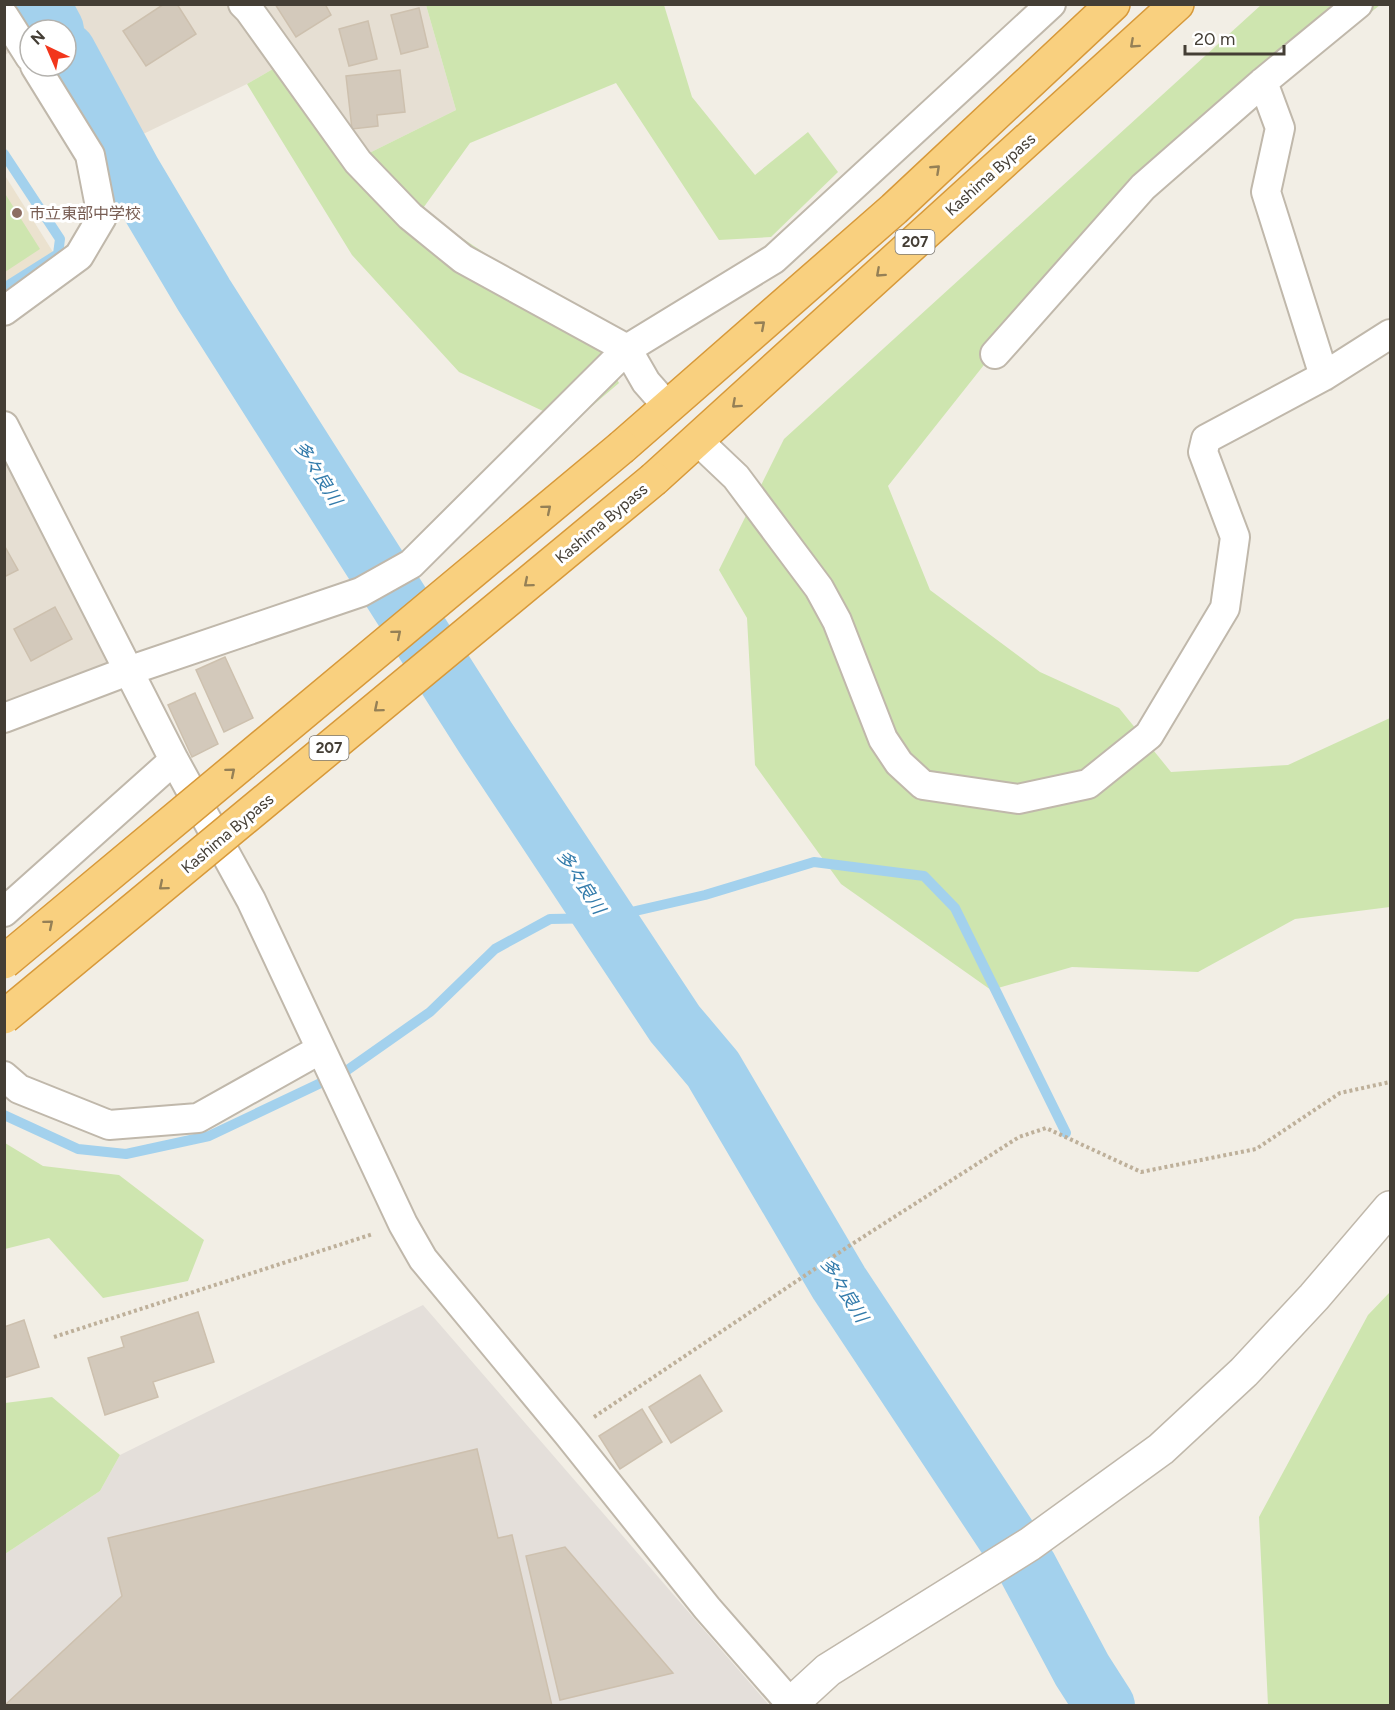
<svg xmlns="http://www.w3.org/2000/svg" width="1395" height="1710" font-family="Figtree,'Noto Sans JP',sans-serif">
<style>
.residential{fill:#e6dfd3}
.industrial{fill:#e4dfda}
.education{fill:#ebe2cf}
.green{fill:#cee5af}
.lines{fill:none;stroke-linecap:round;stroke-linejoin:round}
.stream{stroke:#a3d1ed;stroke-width:10}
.river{stroke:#a3d1ed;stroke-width:60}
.building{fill:#d3c9bb;stroke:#cdc0ae;stroke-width:1.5}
.minor-casing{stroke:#c0b8ab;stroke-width:32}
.tertiary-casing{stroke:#c0b8ab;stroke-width:36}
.trunk-casing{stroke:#d7993a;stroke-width:36}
.path{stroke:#beb09a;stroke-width:4;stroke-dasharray:3 3;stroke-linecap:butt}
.minor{stroke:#fff;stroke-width:28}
.tertiary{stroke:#fff;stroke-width:33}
.trunk{stroke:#f9d07f;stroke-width:33}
.trunk-bridge-casing{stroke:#d7993a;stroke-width:36;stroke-linecap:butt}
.trunk-bridge{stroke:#f9d07f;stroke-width:33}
.oneway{stroke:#958056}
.education-dot{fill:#8d6e63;stroke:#fff;stroke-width:2}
.labels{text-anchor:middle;stroke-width:6;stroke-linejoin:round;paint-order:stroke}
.shield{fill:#fff;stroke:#7c7872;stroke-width:1.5}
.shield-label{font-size:15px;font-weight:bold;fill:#443e35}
.street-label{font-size:16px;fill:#443e35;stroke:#fff}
.education-label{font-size:16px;fill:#785e54;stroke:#fff;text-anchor:start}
.water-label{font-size:18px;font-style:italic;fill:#327bab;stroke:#fff}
</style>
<rect width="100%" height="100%" fill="#f2eee5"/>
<path class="residential" d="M5 5H426L456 110 347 164 278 66 247 84 139 136 70 19 48 30H30V39L5 55Z
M4 409 141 675 4 726Z"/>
<path class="industrial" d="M423 1305 769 1705 5 1706V1554L100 1491 120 1455Z"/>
<path class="education" d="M4 174 53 252 5 283H4Z"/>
<path class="green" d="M426 5H664L692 97 755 175 808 132 838 172 771 237 719 240 616 83 470 143 421 211 580 316 619 383 571 424 459 372 352 255 247 84 278 66 347 164 456 110Z
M1261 5H1380L1076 249 888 486 930 590 1040 672 1119 708 1171 772 1288 765 1390 718V907L1295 919 1198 972 1072 967 991 990 841 884 755 765 747 618 719 570 784 439Z
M4 192 40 249 5 272H4Z
M5 1143 43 1166 119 1175 204 1240 188 1281 103 1298 49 1238 5 1249Z
M1390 1292V1705H1268L1259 1517 1368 1315Z
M52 1397 120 1455 100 1491 5 1554V1403Z"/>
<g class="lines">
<path class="stream" d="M4 154 60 239 58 254 4 288
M4 1115 78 1149 126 1154 209 1136 346 1071 430 1012 495 949 550 919 605 918 705 895 814 862 924 876 955 908 1066 1133"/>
<path class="river" d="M40 4 54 30
M66 52 131 172 204 295 485 737 675 1024 713 1069 839 1283 1027 1567 1082 1670 1105 1706"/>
</g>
<path class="building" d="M164 4H177L196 34 146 66 123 31Z
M275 4H325L331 15 296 37Z
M419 8 428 47 401 54 391 15Z
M368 21 377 59 349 66 339 29Z
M400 70 405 112 377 115 378 126 352 129 346 76Z
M4 545 18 570 4 577Z
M55 607 72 639 31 661 14 629Z
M225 657 253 718 224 732 196 670Z
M195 693 218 744 192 757 168 705Z
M198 1312 214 1362 153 1382 158 1397 105 1415 88 1358 124 1347 121 1337Z
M24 1320 39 1367 4 1378V1327Z
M700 1375 722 1411 671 1443 649 1407Z
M642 1409 662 1442 620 1469 599 1436Z
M477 1449 498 1538 512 1535 552 1706H4L122 1596 108 1538Z
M565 1547 673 1673 560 1700 526 1556Z"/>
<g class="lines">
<g class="minor-casing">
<path id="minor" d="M243 4 249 10 358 162 410 216 463 259 627 349 646 382 668 407
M4 16 30 57
M1263 82 1280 128 1266 192 1324 376
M4 311 79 256 102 217 90 155 35 66
M995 354 1143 187 1263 82 1358 4
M4 426 174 760 251 900 403 1224 423 1259 568 1434 707 1608 791 1704 790 1706
M697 440 736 477 819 588 837 621 883 739 899 763 923 785 1018 799 1088 784 1149 735 1225 608 1235 537 1203 452 1206 439 1324 376 1390 334
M4 718 128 671 361 592 411 564 627 349 774 259 1051 4
M4 912 174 760
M4 1076 19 1089 109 1125 198 1118 321 1049"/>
</g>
<g class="tertiary-casing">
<path id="tertiary" d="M793 1706 791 1704 828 1670 1030 1544 1161 1449 1244 1372 1314 1297 1390 1208"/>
</g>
<g class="trunk-casing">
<path id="trunk" d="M622 447 894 209 1113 4
M654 479 1177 4"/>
</g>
<path class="path" d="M54 1337 373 1234
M594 1417 849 1246 1019 1137 1046 1128 1141 1172 1256 1149 1340 1093 1390 1082"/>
<use href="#minor" class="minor"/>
<use href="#tertiary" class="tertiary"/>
<use href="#trunk" class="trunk"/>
<g class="trunk-bridge-casing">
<path id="trunk-bridge" d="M4 962 622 447
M4 1017 654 479"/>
</g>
<use href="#trunk-bridge" class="trunk-bridge"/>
</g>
<defs><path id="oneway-chevron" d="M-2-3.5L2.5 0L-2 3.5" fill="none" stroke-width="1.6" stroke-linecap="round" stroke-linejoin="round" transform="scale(1.5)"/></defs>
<g class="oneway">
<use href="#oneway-chevron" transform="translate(1134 44) rotate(138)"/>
<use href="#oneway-chevron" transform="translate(936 169) rotate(-43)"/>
<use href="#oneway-chevron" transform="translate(880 273) rotate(138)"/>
<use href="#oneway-chevron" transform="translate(761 325) rotate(-41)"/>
<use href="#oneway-chevron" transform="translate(736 404) rotate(138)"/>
<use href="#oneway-chevron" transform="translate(547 509) rotate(-40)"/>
<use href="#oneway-chevron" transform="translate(528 583) rotate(140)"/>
<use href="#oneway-chevron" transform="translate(397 634) rotate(-40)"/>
<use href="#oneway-chevron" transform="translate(378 708) rotate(140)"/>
<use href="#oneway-chevron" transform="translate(231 772) rotate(-40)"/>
<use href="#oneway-chevron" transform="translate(163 886) rotate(140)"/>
<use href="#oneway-chevron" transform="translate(49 924) rotate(-40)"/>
</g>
<circle class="education-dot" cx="17" cy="213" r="6"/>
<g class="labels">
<g class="shield">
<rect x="895.5" y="230" width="39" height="24" rx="4.5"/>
<rect x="309.5" y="736" width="39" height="24" rx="4.5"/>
</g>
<g class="shield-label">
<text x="915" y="247">207</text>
<text x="329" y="753">207</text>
</g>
<g class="street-label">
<text transform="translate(990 174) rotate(-42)" y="6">Kashima Bypass</text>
<text transform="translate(601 523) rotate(-40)" y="6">Kashima Bypass</text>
<text transform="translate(227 833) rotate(-40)" y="6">Kashima Bypass</text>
</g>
<g class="education-label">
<text x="29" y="219">市立東部中学校</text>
</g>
<g class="water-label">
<text transform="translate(318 473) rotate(58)" y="6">多々良川</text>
<text transform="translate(581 882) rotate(57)" y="6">多々良川</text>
<text transform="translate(844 1290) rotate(58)" y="6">多々良川</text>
</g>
</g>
<rect width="1395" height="1710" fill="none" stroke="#443e35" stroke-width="12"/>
<g transform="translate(48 48) rotate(316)"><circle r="28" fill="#ffffff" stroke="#b4b2ae" stroke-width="1.5"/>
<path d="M0-4.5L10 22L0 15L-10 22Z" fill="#f2361c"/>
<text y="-9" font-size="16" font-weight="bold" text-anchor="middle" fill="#443e35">N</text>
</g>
<path d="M1185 45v9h99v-9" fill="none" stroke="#443e35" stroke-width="3"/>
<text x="1194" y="45" font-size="18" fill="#443e35" stroke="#ffffff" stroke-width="4.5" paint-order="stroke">20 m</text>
</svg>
